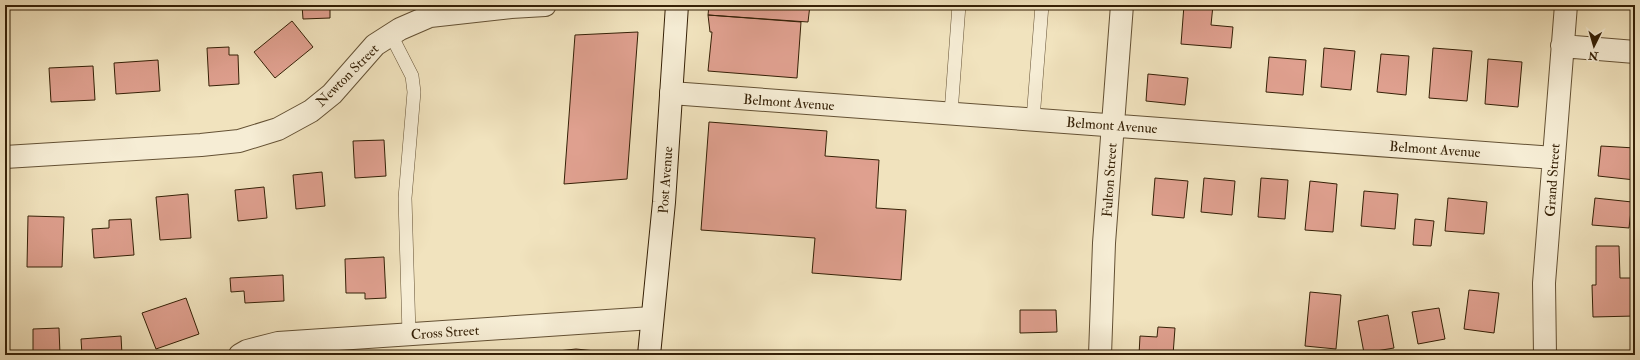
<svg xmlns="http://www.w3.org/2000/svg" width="1640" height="360" font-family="'IM FELL Double Pica',serif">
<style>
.building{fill:#dfa08f;stroke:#352006}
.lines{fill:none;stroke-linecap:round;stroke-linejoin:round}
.lane-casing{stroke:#645134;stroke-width:14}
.street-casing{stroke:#645134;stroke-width:24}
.secondary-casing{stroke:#352006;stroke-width:24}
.lane{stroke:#f6edd5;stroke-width:13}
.street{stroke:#f6edd5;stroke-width:22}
.secondary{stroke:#f6edd5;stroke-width:22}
.labels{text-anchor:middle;stroke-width:3;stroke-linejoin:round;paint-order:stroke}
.street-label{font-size:14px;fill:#352006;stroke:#f6edd5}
</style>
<rect width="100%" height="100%" fill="#f1e3be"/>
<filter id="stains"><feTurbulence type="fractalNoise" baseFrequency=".005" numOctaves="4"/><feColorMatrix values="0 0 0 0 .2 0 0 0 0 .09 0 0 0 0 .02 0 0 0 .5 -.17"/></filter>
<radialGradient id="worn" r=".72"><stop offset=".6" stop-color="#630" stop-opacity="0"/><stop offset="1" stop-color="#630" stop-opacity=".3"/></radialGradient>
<path class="building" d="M302 5H330V18L303 19Z
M709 5H810L808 22 708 15Z
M1184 5H1213L1211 25 1233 27 1231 48 1181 44Z
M1398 5H1425L1424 8Z
M1606 5H1635V9L1605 6Z
M708 15 801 22 797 78 708 71 712 32H710Z
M292 21 313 47 275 78 254 52Z
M638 32 627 179 564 184 575 35Z
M229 47V55H238L239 84 209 86 207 48Z
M1324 48 1355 51 1351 90 1321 87Z
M1433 48 1472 51 1467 101 1429 98Z
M1381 54 1409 56 1406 95 1377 92Z
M1269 57 1306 60 1303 95 1266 92Z
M1488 59 1522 62 1518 107 1485 104Z
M158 60 160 91 116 94 114 63Z
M93 66 95 100 51 102 49 68Z
M1148 74 1188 78 1185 105 1146 101Z
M709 122 827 131 825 156 879 160 876 208 906 210 901 280 812 273 815 238 701 230Z
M384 140 386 176 355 178 353 141Z
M1601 146 1635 148V180L1598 176Z
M322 172 325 206 296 209 293 175Z
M1155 178 1188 181 1184 218 1152 215Z
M1204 178 1235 181 1232 215 1201 212Z
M1261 178 1288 180 1285 219 1258 217Z
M1310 181 1337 184 1333 232 1305 230Z
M264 187 267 218 238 221 235 190Z
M1364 191 1398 194 1395 229 1361 226Z
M188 194 191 238 160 240 156 197Z
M1448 198 1487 202 1484 234 1445 231Z
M1595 198 1632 202 1629 228 1592 225Z
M28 216 64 217 62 267H27Z
M131 219 134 255 94 258 92 229 109 228V220Z
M1415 219 1434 221 1431 246 1413 245Z
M1596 246H1619L1620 278H1635V316L1593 317 1592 285H1596Z
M384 257 386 298 365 299V293H346L345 259Z
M283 275 284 301 245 303 244 291 231 292 230 278Z
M1469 290 1499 293 1494 333 1464 329Z
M1310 292 1341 295 1336 349 1305 346Z
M186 298 199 334 156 349 142 313Z
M1439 308 1445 339 1418 344 1412 312Z
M1020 310H1056L1057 332 1020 333Z
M1388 315 1394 348 1364 353 1358 321Z
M1158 327 1175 328 1173 355H1139L1140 336 1157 337Z
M59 328 60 355H33V329Z
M121 336 122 355H82L81 339Z
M576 349 615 353V355H521Z
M1056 351V355H1023V352Z
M969 353V355H953Z"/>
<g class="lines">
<g class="lane-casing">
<path id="lane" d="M391 35 412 76 414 92 405 198 409 334
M951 113 959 5
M1033 119 1042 5"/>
</g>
<g class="street-casing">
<path id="street" d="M1562 46 1635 52
M671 93 1554 158
M5 157 201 145 239 141 278 129 311 111 332 94 375 45 400 29 430 16 511 7 545 5
M240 355 247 351 278 343 652 318
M1100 355 1104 243 1122 5
M1545 355 1544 283 1566 5"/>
</g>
<g class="secondary-casing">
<path id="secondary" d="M649 355 664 202 677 5"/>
</g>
<use href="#lane" class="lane"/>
<use href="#street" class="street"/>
<use href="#secondary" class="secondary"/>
</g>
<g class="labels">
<g class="street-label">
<text transform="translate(347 75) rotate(-45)" y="5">Newton Street</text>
<text transform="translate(789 102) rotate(4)" y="5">Belmont Avenue</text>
<text transform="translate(1112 125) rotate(4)" y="5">Belmont Avenue</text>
<text transform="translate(1435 149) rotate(4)" y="5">Belmont Avenue</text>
<text transform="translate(665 180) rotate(-86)" y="5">Post Avenue</text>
<text transform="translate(1109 180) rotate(-86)" y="5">Fulton Street</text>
<text transform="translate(1552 180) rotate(-86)" y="5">Grand Street</text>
<text transform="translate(445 332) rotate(-4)" y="5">Cross Street</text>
</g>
</g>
<rect width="1640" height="360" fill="none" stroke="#f1e3be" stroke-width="20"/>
<rect x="6" y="6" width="1628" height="348" fill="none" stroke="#352006" stroke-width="2"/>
<rect x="10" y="10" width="1620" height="340" fill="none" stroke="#352006"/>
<g transform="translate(1594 46) rotate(185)" stroke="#f6edd5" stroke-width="3" paint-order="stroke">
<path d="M0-3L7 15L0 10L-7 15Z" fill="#352006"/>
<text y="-6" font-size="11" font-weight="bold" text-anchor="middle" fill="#352006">N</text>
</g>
<rect width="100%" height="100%" filter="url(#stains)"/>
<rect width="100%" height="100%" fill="url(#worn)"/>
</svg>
